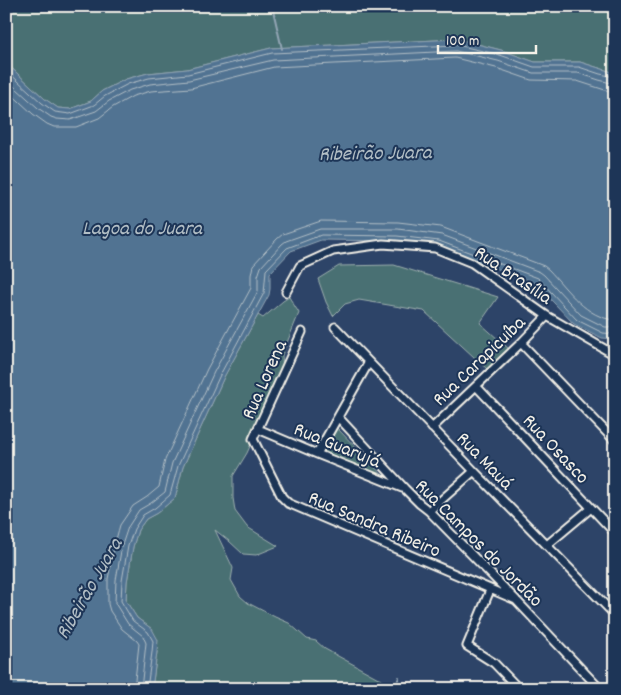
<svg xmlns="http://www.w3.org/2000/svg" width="621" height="695" font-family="Dekko,sans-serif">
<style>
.green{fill:#496f73;stroke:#9eb0ae}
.water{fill:#517392;stroke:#92a5b4}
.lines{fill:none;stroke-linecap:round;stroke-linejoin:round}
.shore{stroke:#b3bfc6;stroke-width:1}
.stream{stroke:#92a5b4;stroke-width:2}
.street-casing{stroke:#f4f1e8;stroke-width:11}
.street{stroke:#1d3557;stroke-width:7}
.labels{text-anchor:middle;stroke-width:4;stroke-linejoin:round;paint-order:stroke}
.street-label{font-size:20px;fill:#f4f1e8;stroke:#1d3557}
.water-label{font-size:21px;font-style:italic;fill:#b3bfc6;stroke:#1d3557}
</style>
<rect width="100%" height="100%" fill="#2d4468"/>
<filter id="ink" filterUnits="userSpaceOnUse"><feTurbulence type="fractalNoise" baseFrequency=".02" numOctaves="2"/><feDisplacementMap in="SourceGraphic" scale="10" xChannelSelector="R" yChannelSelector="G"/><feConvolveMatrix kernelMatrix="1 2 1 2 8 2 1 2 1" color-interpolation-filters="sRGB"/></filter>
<g filter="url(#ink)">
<path class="green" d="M6 6H615V73L580 62H535L501 50 457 39 271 48 187 69 148 73 126 79 102 91 91 101 70 109 58 108 45 99 6 63Z
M394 265 498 297 480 323 509 349 487 369 424 311 359 300 345 304 333 316 326 302 318 279 339 266Z
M289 297 299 313 282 355 283 373 247 453 233 476V498L235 511 247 527 278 546 256 555 243 554 229 541 215 530 233 568 231 580 240 596 248 603 275 617 289 623 307 639 316 641 325 649 382 680 379 689H152L157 652 152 629 137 618 126 601 127 582 133 547 138 530 146 519 157 513 175 498 183 467 224 377 258 315 263 318 283 301Z
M337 428 391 484 324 452Z"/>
<path class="water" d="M457 39 501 50 535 62H580L615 73V339L602 338 574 324 535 283 438 246 396 241 321 240 291 251 270 273V289L269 295 224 377 183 467 175 498 157 513 146 519 138 530 133 547 127 582 126 601 137 618 152 629 158 640 157 652 152 689H6V63L45 99 58 108 70 109 91 101 102 91 126 79 148 73 187 69 271 48Z"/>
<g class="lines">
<path class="shore" d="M6 70 42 103 55 112 70 114 94 105 105 96 128 84 149 78 188 74 272 53 457 45 500 55 534 67H579L600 74 615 77
M6 79 38 108 51 117 57 119 70 120 96 111 109 101 130 90 150 84 189 80 273 60 456 51 498 61 533 73H578L599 80 615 84
M6 89 33 114 47 124 54 127H76L99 118 113 107 133 96 151 91 191 88 274 67 455 58 496 68 531 80 577 81 605 90 615 91
M134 689 139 644 137 641 122 629 110 611 108 604V579L115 543 120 525 133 506 147 497 159 487 165 460 207 369 251 288V275L253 265 277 239 283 234 315 223 321 221 398 222 441 227 544 266 549 270C568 290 586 318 615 320
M141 689 146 643 143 636 128 624 115 603 116 580 122 545 128 527 139 510 151 503 165 492 172 463 214 372 258 291V276L261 267 282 244 286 241 320 229H398L442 235 540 272 544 275 581 315 605 327H615
M147 689 152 652 153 641 148 632 133 621 121 601 122 581 128 546 134 529 143 515 155 508 170 495 178 466 220 375 264 293 266 270 287 248 321 235 397 236 439 241 538 278 577 320 603 333 615 334"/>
<path class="stream" d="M272 6 282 49
M395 689 399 677"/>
<g class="street-casing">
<path id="street" d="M286 292 300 266 333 251 383 244 435 248 472 263 547 316 615 355
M335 327 474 471 615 615
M302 332 253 439 282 497 288 503 516 600
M521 343 615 441
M476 386 615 533
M338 417 405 489 420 504 429 511 516 600 600 689
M432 428 521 343 547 316
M258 429 317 454 402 488
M317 454 369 362
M429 511 474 471
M547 545 591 508
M490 590 467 646 494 663 519 689"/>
</g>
<use href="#street" class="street"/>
</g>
</g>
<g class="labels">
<g class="street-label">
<text transform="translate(514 274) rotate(34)" y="7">Rua Brasília</text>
<text transform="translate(478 360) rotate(-44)" y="7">Rua Carapicuíba</text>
<text transform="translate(263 379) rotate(-66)" y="7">Rua Lorena</text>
<text transform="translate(338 444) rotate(22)" y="7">Rua Guarujá</text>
<text transform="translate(557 448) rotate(47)" y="7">Rua Osasco</text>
<text transform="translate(486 460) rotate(46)" y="7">Rua Mauá</text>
<text transform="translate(375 523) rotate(23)" y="7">Rua Sandra Ribeiro</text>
<text transform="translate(480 542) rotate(45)" y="7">Rua Campos do Jordão</text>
</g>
<g class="water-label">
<text transform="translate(375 152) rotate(-1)" y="7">Ribeirão Juara</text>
<text x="142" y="234">Lagoa do Juara</text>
<text transform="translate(88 588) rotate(-60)" y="7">Ribeirão Juara</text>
</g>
</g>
<rect width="621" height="695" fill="none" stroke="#1d3557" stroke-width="25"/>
<rect x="12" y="12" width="596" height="670" fill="none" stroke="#f4f1e8" stroke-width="2" filter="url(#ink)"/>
<path d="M438 45v8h98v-8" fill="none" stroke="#f4f1e8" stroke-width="2.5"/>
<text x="446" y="45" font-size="15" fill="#f4f1e8" stroke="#1d3557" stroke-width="4" paint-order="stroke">100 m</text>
</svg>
